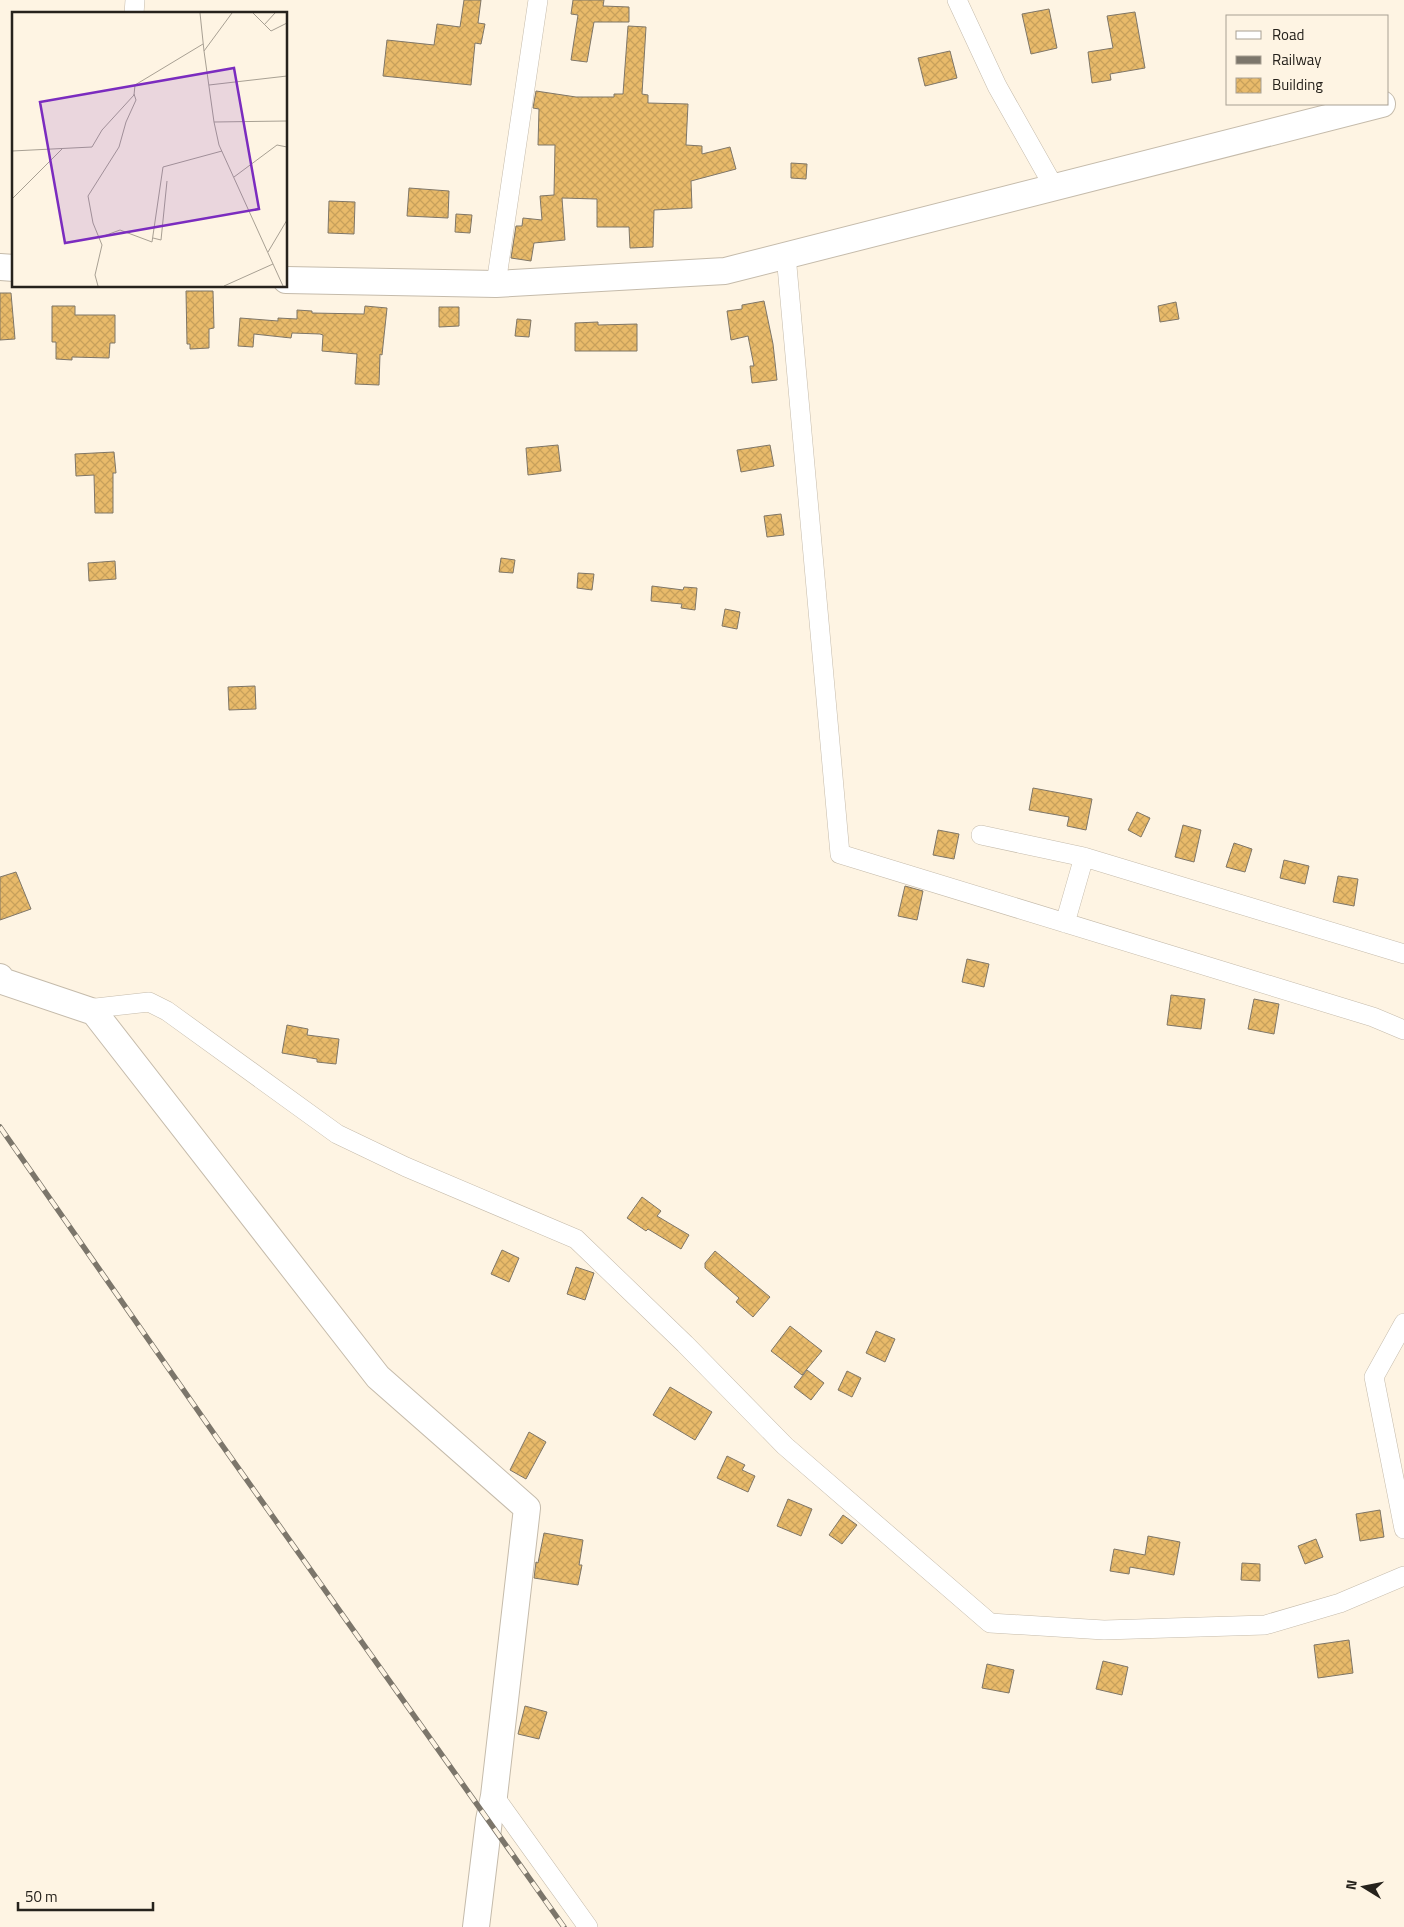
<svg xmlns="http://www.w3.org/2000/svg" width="1404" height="1927" font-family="'Titillium Web',sans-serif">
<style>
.building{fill:url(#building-cross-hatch);stroke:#7f7667}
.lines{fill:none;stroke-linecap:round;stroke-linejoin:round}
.street-casing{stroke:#c5bbab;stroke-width:20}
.secondary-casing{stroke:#c5bbab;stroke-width:28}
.street{stroke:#fff;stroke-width:19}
.secondary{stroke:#fff;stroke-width:26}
.rail-casing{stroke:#7c766b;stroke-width:5.5}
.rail{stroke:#fef4e3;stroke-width:4;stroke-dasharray:11;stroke-linecap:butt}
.inset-road{fill:none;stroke:#a8a093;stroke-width:1}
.view{fill:#7b2cbf;fill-opacity:0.15;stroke:#7b2cbf;stroke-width:2.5}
.inset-edge{fill:none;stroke:#26221c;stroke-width:2.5}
</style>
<defs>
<pattern id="building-cross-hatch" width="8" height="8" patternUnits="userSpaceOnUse" patternTransform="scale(1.25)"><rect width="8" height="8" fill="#e8ba6a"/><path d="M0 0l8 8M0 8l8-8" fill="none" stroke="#c7a05b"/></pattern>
</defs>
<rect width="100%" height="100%" fill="#fef4e3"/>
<path class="building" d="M464 0H481L478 23 485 24 481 44 475 43 471 85 383 76 387 40 434 45 437 24 460 27Z
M573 0H604L603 6 629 7V22H594L587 62 571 60 578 15 571 14Z
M1049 9 1057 48 1031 54 1022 14Z
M1135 12 1145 68 1110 74 1111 80 1092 83 1088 52 1113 48 1107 16Z
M628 26 646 27 642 94 648 95V103L688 104 686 145 702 146V154L730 147 736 169 691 181 692 208 654 210 653 247 630 248 629 227H597V199L562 198 565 240 534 243 531 261 511 258 516 226H522L523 218 542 220 540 196 554 195 555 145H538L539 109 533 108 536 91 576 97H614V94H623Z
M950 51 957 78 925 86 918 58Z
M791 163 807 164 806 179 791 178Z
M409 188 449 191 448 218 407 216Z
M329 201 355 202 354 234 328 233Z
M456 214 472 215 470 233 455 232Z
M186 291H213L214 328 209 329V348L190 349V344H187Z
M0 293H11L15 339 0 340Z
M764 301 773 344 777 380 752 383 750 366H754L748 336 731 340 727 311 742 309V305Z
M1176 302 1179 319 1160 322 1158 306Z
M52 306H75V315H115V343H110L109 358 72 357V360L56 359V342H52Z
M365 306 387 308 382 355 380 354 379 385 355 384 357 354 322 351 323 335 320 334 292 333 291 338 254 334 253 347 238 346 240 318 278 321V318L297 319V310L312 311V313L364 314Z
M439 307H459V326L439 327Z
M517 319 531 320 529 337 515 336Z
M598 322V325L637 324V351H575V323Z
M558 445 561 471 528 475 526 448Z
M770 445 774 466 741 472 737 450Z
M114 452 116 473H113V513H95L94 475 76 476 75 454Z
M781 514 784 535 767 537 764 516Z
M501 558 515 560 513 573 499 572Z
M115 561 116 579 89 581 88 563Z
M578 573 594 574 592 590 577 588Z
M652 586 683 590 684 587 697 588 695 610 681 608 682 604 651 601Z
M725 609 740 612 737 629 722 626Z
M255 686 256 709 229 710 228 687Z
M1033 788 1092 799 1086 830 1067 826 1069 817 1029 810Z
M1137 812 1150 818 1141 837 1128 830Z
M1183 825 1201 830 1194 862 1175 857Z
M938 830 959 834 954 859 933 855Z
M1234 843 1252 849 1245 872 1226 867Z
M1284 860 1309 866 1305 884 1280 878Z
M16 872 31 909 0 920V877Z
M1338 876 1358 879 1354 906 1333 902Z
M905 886 923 891 917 920 898 916Z
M967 959 989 964 984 987 962 982Z
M1171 995 1205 999 1201 1029 1167 1025Z
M1254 999 1279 1004 1274 1034 1248 1029Z
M287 1025 308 1029 307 1035 339 1039 336 1064 317 1062V1059L282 1053Z
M642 1197 661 1211 657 1216 689 1235 681 1249 648 1229 646 1231 627 1218Z
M502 1250 519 1258 509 1282 491 1274Z
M715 1251 770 1297 753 1317 736 1302 739 1298 705 1268V1263Z
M576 1267 594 1273 585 1300 567 1294Z
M790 1326 822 1351 802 1375 771 1351Z
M876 1331 895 1339 885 1362 866 1353Z
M807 1370 824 1383 811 1400 794 1387Z
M847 1371 861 1378 852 1397 838 1390Z
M670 1387 712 1412 695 1440 653 1415Z
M529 1432 546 1442 526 1479 510 1470Z
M727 1456 745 1465 742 1470 755 1476 748 1492 717 1478Z
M788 1499 812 1509 801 1536 777 1526Z
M1380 1510 1384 1537 1360 1541 1356 1514Z
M843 1515 857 1525 842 1544 829 1535Z
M544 1533 583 1540 579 1565H582L578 1585 534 1578 536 1562 538 1563Z
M1148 1536 1180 1542 1174 1575 1130 1567 1129 1574 1110 1571 1114 1549 1145 1555Z
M1316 1539 1323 1557 1305 1564 1298 1546Z
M1242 1563 1260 1564V1581L1241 1580Z
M1349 1640 1353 1673 1318 1678 1314 1645Z
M1103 1661 1128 1667 1122 1695 1096 1689Z
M987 1664 1014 1670 1009 1693 982 1688Z
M525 1706 547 1712 539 1739 518 1734Z"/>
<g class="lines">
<g class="street-casing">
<path id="street" d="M957 0 997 86 1054 187
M134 14 135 0
M786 255 840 854 1373 1017 1404 1030
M496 284 538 0
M981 835 1084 857 1404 954
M1065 923 1084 857
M87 1009 149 1002 167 1011 337 1134 406 1167 576 1239 685 1344 785 1446 990 1623 1104 1630 1265 1625 1340 1603 1404 1576
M1404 1323 1374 1377 1404 1529
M494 1796 588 1927"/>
</g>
<g class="secondary-casing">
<path id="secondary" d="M0 267 14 268
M286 280 496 284 725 271 1382 104
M0 977 2 981 94 1012 378 1377 527 1508 494 1796 489 1820 476 1927"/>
</g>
<use href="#street" class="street"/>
<use href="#secondary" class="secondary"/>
<g class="rail-casing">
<path id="rail" d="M0 1127 217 1438 564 1927"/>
</g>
<use href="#rail" class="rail"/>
</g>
<g transform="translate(12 12)">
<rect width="275" height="275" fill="#fef4e3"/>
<path class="inset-road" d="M188 1 192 39M220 1 192 39 202 110 207 133 271 274M241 1 259 19 275 11M252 13 263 1M197 73 275 64M202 110 275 109M0 139 80 135 90 118 122 83 123 73 191 32M222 165 265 133 275 135M0 187 50 137M89 225 108 218 140 230 151 155 210 139M141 226 149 228 155 169M256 240 275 208M86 274 83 263 90 233 81 211 76 184 107 135 114 110 124 88 122 82M212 274 261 252"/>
<path class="view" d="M222 56 247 197 53 231 28 90Z"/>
<rect width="275" height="275" class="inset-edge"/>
</g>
<rect x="1226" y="15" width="162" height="90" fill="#fef4e3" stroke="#a8a093"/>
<rect x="1236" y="31" width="25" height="8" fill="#ffffff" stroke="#a8a093"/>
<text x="1272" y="40" font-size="15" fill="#26221c">Road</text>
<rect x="1236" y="56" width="25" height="8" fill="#7c766b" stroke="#a8a093"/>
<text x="1272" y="65" font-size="15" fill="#26221c">Railway</text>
<rect x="1236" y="78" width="25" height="15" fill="url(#building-cross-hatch)" stroke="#a8a093"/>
<text x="1272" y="90" font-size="15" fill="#26221c">Building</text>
<g transform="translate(1364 1887) rotate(280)" stroke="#fef4e3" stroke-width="4" paint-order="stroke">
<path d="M0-4L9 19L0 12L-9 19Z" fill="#26221c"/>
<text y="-8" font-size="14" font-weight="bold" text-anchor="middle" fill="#26221c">N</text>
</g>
<path d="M18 1902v8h135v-8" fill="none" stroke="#26221c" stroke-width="2.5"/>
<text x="25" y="1902" font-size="15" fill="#26221c" stroke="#fef4e3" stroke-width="4" paint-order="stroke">50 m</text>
</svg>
